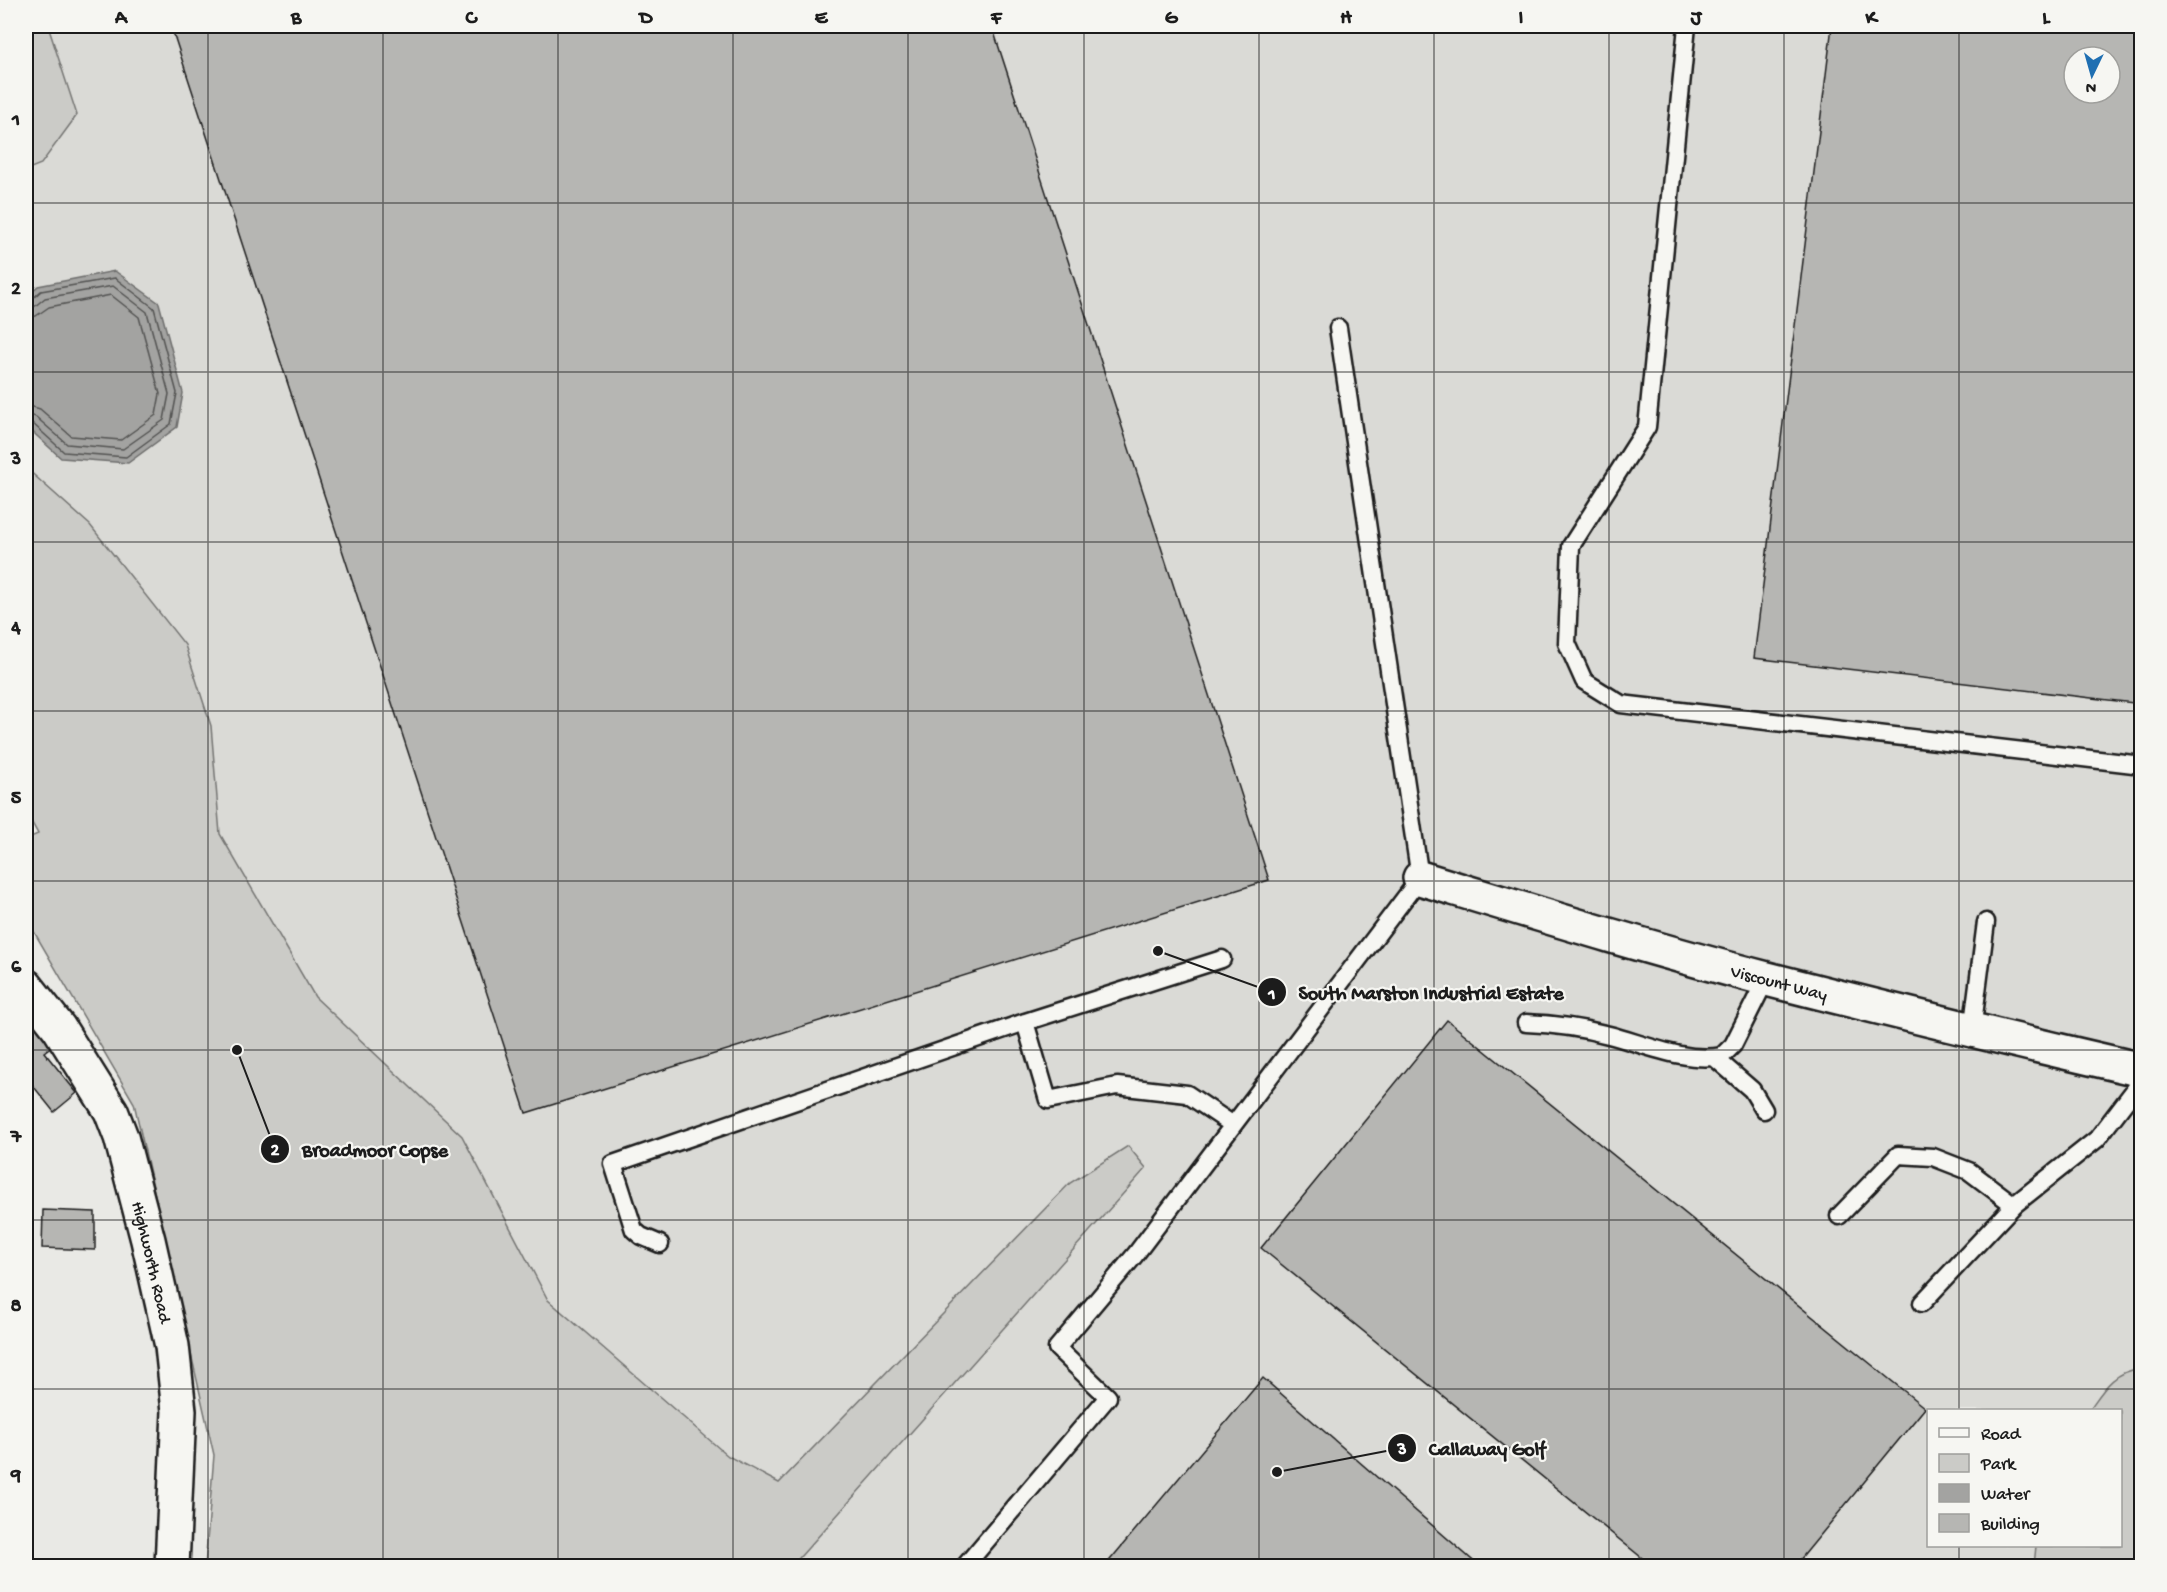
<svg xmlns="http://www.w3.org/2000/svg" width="2167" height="1592" font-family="'Gochi Hand',sans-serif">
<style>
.built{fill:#dadad6;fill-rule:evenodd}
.green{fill:#cbcbc7;stroke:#747472;stroke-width:1.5}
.water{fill:#a3a3a1;stroke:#6d6d6c;stroke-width:1.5}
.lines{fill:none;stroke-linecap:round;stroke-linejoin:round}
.shore{stroke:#525251;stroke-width:1.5}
.building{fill:#b6b6b3;stroke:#1c1c1c;stroke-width:1.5;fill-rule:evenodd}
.lane-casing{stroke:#1c1c1c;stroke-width:21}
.street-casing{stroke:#1c1c1c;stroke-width:38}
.secondary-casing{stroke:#1c1c1c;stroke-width:38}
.lane{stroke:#f6f6f2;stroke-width:16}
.street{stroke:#f6f6f2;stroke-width:33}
.secondary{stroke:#f6f6f2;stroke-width:33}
.grid{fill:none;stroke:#1c1c1c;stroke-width:1.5;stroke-opacity:0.55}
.labels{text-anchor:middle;stroke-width:4.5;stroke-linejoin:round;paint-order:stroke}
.street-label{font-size:18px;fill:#1c1c1c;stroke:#f6f6f2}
.leader{fill:none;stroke:#1c1c1c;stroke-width:2}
.callout-dot{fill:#1c1c1c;stroke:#f6f6f2;stroke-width:2}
.mark-label{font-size:18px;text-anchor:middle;font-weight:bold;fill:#fff}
.callout-label{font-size:20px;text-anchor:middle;font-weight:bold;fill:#1c1c1c;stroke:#f6f6f2;stroke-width:4.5;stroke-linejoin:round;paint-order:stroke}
.neatline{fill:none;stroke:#1c1c1c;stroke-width:2}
.grid-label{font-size:20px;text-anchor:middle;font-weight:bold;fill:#1c1c1c}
</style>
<rect width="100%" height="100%" fill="#e9e9e5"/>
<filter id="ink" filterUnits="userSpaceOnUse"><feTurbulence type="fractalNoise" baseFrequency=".0167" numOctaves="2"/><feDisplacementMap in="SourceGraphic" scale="12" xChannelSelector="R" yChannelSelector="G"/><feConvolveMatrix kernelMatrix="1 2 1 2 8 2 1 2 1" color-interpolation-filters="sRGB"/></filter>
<g filter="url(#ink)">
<path class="built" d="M26 26H2141V1566H559L26 715ZM2074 57H2110V93H2074ZM1928 1410H2120V1546H1928Z"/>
<path class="green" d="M26 26H48L77 115 41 164 26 170Z
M26 468 90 525 185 645 211 726 220 834 315 997 462 1136 548 1300 728 1456 779 1483 1070 1183 1128 1146 1146 1168 792 1566H205L214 1455 134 1103 26 918V839L38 834 26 812Z
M2141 1368V1566H2034L2036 1546H2120V1410H2089C2104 1389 2113 1372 2141 1368Z"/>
<path class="water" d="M115 271 159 303 183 393 177 427 128 463 61 458 26 426V297L38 286Z"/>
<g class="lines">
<path class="shore" d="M26 301 31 300 41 291 115 278 154 308 177 393 171 424 126 457 64 452 32 423 26 422
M26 309 34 307 45 298 113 286 147 312 169 394 164 420 123 449 67 444 36 417 26 414
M26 318 36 316 49 307 111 295 139 317 160 394 156 415 121 440 71 436 40 409 26 405"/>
</g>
<path class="building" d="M171 26H992L1269 880 526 1113Z
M1832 26H2142V704L1754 658ZM2074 57H2110V93H2074Z
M26 1011 53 1045 44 1052 77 1093 54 1112 26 1077Z
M1447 1020 1925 1408 1795 1566H1652L1261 1248Z
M43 1210 95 1212V1250L42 1248Z
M1263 1378 1479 1566H1105Z"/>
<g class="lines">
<g class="lane-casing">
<path id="lane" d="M1687 26 1647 427 1571 546 1567 643 1584 681 1621 704 2142 765
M1025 1022 1048 1100 1117 1086 1187 1094 1233 1125
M1526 1023C1554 1024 1582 1028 1609 1035 1644 1044 1685 1063 1722 1056L1733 1045 1766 979
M1972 1031 1986 922
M1715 1058 1752 1090 1764 1110
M1839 1216 1898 1155 1933 1157 1969 1171 2014 1205 2097 1139 2142 1080
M660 1244 641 1236 634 1230 613 1164 1025 1022 1222 959
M1922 1303 2014 1205
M965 1566 1108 1397 1057 1348 1135 1255 1420 878 1338 328"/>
</g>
<g class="street-casing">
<g id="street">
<path id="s1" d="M1420 878C1535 913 1651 949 1767 979 1892 1011 2016 1041 2142 1070"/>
</g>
</g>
<g class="secondary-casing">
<g id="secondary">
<path id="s2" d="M26 986 59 1028 111 1111 121 1137 148 1240 172 1346 179 1411 172 1566"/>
</g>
</g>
<use href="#lane" class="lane"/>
<use href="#street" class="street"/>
<use href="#secondary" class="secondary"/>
</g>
</g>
<path class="grid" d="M208 26V1566M383 26V1566M558 26V1566M733 26V1566M908 26V1566M1084 26V1566M1259 26V1566M1434 26V1566M1609 26V1566M1784 26V1566M1959 26V1410M26 203H2142M26 372H2142M26 542H2142M26 711H2142M26 881H2142M26 1050H2142M26 1220H2142M26 1389H2142M1959 1546V1566"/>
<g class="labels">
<g class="street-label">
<text dy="6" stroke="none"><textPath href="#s1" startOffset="374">Viscount Way</textPath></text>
<text dy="6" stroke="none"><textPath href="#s2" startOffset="308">Highworth Road</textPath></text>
</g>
</g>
<path class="leader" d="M1158 951L1272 992M237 1050L275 1149M1277 1472L1402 1448"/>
<g class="callout-dot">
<circle cx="1158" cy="951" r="6"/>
<circle cx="237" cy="1050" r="6"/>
<circle cx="1277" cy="1472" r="6"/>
<circle cx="1272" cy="992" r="15"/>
<circle cx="275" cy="1149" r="15"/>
<circle cx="1402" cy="1448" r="15"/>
</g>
<g class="mark-label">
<text x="1272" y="999">1</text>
<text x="275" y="1155">2</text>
<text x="1402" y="1454">3</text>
</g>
<g class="callout-label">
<text x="1431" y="999">South Marston Industrial Estate</text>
<text x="375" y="1156">Broadmoor Copse</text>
<text x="1487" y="1455">Callaway Golf</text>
</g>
<rect width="2167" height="1592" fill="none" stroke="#f6f6f2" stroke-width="66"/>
<rect x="1927" y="1409" width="195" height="138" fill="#f6f6f2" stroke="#9f9f9c" stroke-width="1.5"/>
<rect x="1939" y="1428" width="30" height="9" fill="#f6f6f2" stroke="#9f9f9c" stroke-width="1.5"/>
<text x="1981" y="1439" font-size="18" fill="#1c1c1c">Road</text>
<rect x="1939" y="1454" width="30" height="18" fill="#cbcbc7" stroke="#9f9f9c" stroke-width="1.5"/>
<text x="1981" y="1469" font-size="18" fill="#1c1c1c">Park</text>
<rect x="1939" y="1484" width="30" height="18" fill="#a3a3a1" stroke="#9f9f9c" stroke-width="1.5"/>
<text x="1981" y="1499" font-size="18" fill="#1c1c1c">Water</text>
<rect x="1939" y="1514" width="30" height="18" fill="#b6b6b3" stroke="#9f9f9c" stroke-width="1.5"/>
<text x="1981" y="1529" font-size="18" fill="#1c1c1c">Building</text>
<g transform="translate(2092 75) rotate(185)"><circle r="28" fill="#f6f6f2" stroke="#9f9f9c" stroke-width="1.5"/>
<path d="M0-4.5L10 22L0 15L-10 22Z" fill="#1f6fb2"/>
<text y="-9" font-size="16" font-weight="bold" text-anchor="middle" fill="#1c1c1c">N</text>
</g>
<rect x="33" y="33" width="2101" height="1526" class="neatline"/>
<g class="grid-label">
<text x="121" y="23">A</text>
<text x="296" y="23">B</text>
<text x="471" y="23">C</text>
<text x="646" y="23">D</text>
<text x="821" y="23">E</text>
<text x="996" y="23">F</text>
<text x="1171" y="23">G</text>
<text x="1346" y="23">H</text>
<text x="1521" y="23">I</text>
<text x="1696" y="23">J</text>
<text x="1871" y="23">K</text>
<text x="2046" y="23">L</text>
<text x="16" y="125">1</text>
<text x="16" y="294">2</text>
<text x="16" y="464">3</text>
<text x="16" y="633">4</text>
<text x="16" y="803">5</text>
<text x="16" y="972">6</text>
<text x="16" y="1142">7</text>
<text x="16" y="1311">8</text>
<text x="16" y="1481">9</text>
</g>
</svg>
